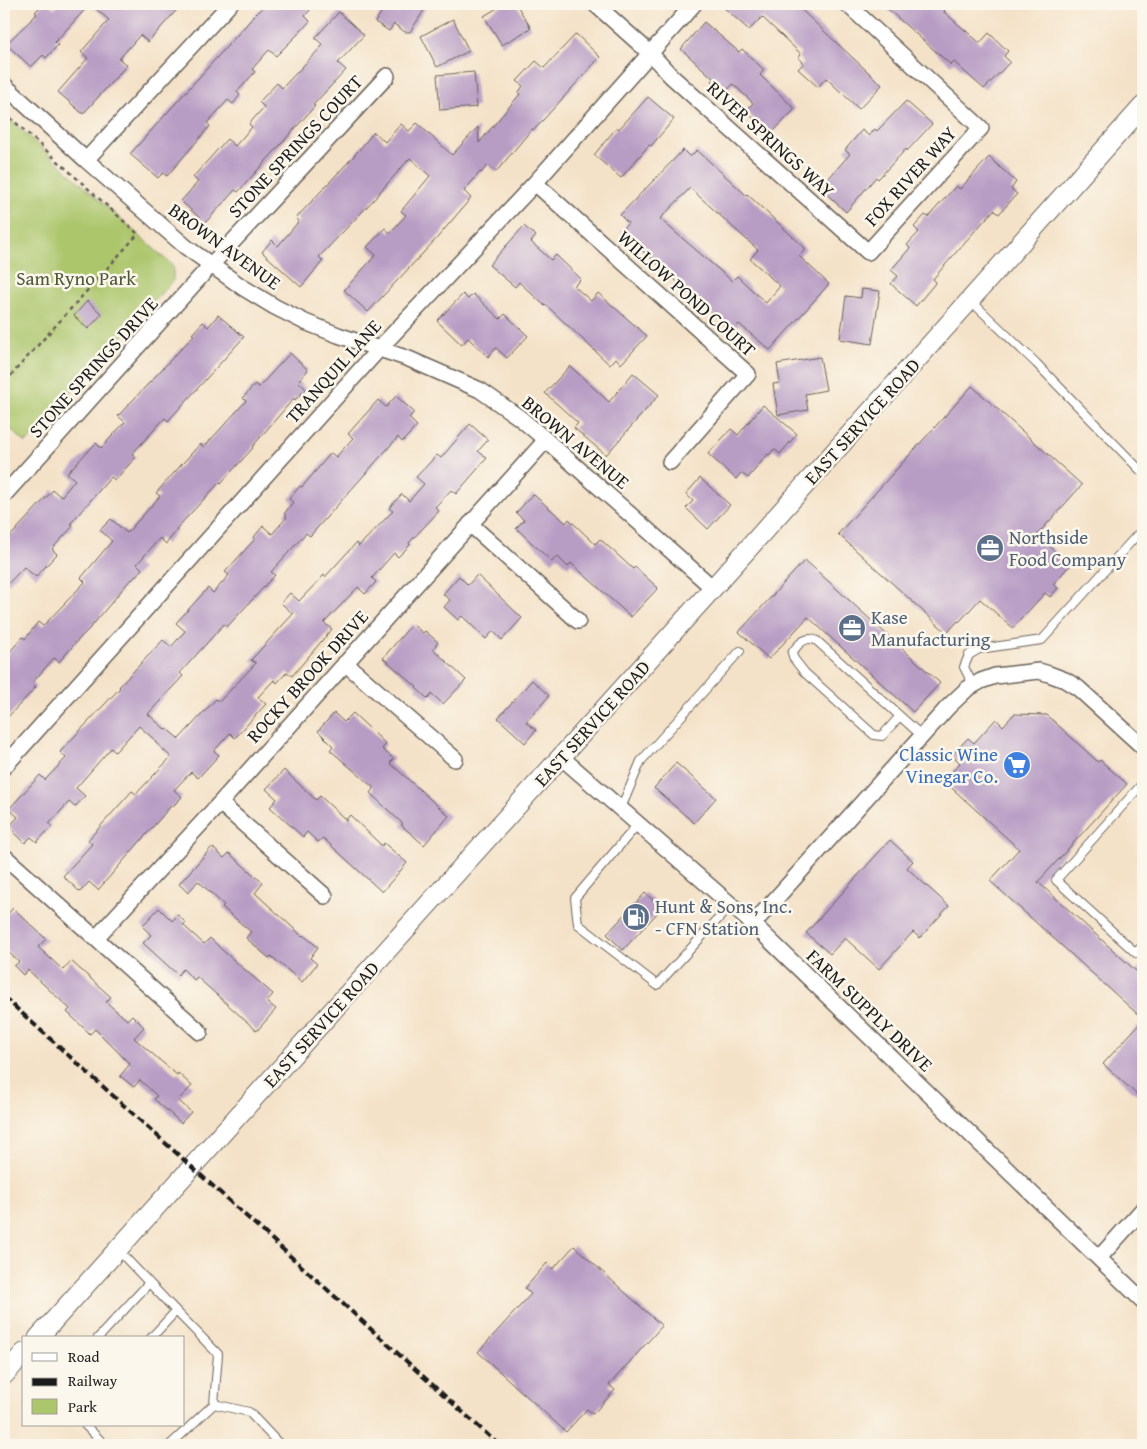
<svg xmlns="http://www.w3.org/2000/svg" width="1147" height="1449" font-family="'Gentium Book Plus',serif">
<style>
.green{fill:#acc66c;stroke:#647144}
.building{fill:#b79cc4;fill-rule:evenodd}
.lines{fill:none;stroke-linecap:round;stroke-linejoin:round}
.service-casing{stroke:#686158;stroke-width:10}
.minor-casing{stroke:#686158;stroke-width:18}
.tertiary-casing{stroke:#686158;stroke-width:21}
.path{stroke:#686158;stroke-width:2.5;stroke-dasharray:4 4;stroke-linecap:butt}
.service{stroke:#fff;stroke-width:8}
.minor{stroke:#fff;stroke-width:15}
.tertiary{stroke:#fff;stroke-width:19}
.rail{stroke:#1c1c1c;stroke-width:4;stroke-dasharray:8 4;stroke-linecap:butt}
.labels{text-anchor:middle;stroke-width:5;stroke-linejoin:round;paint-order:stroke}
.street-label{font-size:19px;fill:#1c1c1c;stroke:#fbf7ec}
.park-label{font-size:19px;fill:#4e5838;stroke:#fbf7ec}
.service-label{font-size:19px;fill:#4e5e75;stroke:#fbf7ec;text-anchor:start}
.shop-label{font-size:19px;fill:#366cbe;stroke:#fbf7ec;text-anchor:end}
</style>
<rect width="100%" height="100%" fill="#fbf7ec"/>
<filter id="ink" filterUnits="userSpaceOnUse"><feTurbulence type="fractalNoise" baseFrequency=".02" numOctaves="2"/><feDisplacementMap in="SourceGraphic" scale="10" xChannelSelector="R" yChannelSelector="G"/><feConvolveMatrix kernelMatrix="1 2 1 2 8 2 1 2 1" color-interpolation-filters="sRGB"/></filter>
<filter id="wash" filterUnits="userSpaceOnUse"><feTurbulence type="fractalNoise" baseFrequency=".0096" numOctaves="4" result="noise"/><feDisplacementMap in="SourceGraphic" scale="20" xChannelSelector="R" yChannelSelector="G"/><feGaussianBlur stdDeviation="1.12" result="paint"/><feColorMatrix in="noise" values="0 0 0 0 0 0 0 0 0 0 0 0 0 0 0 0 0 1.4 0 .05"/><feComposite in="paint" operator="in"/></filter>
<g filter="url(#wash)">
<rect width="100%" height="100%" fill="#f4e2c8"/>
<path class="green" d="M4 114 173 266V280L26 443 4 423Z"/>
<g id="blocks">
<path class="building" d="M43 4H49L55 9 59 4H90L55 42 58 45 46 58 43 55 31 67 6 44 37 14 35 12Z
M90 4H182L148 42 140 35 119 59 127 65 83 114 58 92 88 58 81 52 109 20Z
M265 4H315L305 16 310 21 302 30 276 56 269 50 252 69 255 72 237 92 240 95 233 104 228 100 207 123 210 126 167 176 163 173 158 178 130 154Z
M387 4H428L410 32H405L394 24 389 31 375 22Z
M504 4H516L531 28 502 45 484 16Z
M720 4H795L882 85 859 109 826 78 818 87 798 69 804 63 798 57 801 54 762 17 749 30Z
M882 4H937L945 11 944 12 980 43 989 33 1008 51 1004 56 1010 62 984 89 954 62 951 65Z
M339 12 364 35 338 63 346 70 313 105 315 106 256 172 238 192 235 190 205 223 181 201 198 182 193 177 227 139 235 146 252 127 249 124 264 107 259 102 277 83 282 88 323 45 315 38Z
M453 19 469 51 437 67 421 36Z
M704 22 739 52 742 49 764 70 760 75 795 109 770 135 746 111 753 103 733 84 725 93 712 81 714 79 681 49Z
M576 34 600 57 534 130 532 129 496 172 488 165 481 173 480 172 464 191 471 198 437 238 368 312 344 290 376 255 367 247 385 228 390 233 406 215 401 211 430 176 410 158 379 193H380L319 257 323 261 301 287 262 252 272 240 278 246 299 221 296 218 352 158 374 132 385 142 401 124 409 131 417 123 452 155 478 127 479 143 520 94 518 93 523 86 517 81 536 61 544 68Z
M474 72 477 107 440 110 437 75Z
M648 97 674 119 651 146 649 145 621 178 594 155 617 127 619 129Z
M906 101 932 124 907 151 906 149 878 179 876 177 846 212 820 188 850 154 845 150 862 130 869 136 875 129 877 131Z
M683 150 690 157 697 150 746 195 747 194 806 249 799 256 829 284 770 350 739 324 732 331 621 231 628 223 620 215ZM690 188 758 250 750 259 780 286 766 303 737 276 732 281 660 219Z
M989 157 1016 182 1011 189 1017 194 999 214 994 210 965 242 933 279 936 282 916 306 891 284 898 276 891 270 910 248 907 245 919 232 914 227 925 215 928 217 956 186 960 189Z
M524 226 536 236 531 242 551 260 556 255 581 279 574 286 591 301 598 293 647 336 621 364 616 358 610 365 546 305 545 306 519 282 515 287 489 265Z
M862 289 880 291 872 344 840 339 846 296 861 298Z
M463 294 468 299 473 294 500 319 505 314 528 336 507 358 496 348 488 357 468 338 462 345 437 321Z
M87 301 102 314 88 329 74 316Z
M218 315 244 337 168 421 165 418 132 454 136 457 115 480 111 477 71 523 73 526 52 549 57 554 36 577 24 567 4 588V543L53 490 61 497 75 480 67 473 96 443 101 448 125 422 118 416 194 335 192 334 203 322 208 327Z
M290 353 308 370 298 381 306 389 295 400 294 398 252 447 253 448 221 483 220 482 176 529 177 530 166 544 160 538 137 564 142 569 132 580 131 579 91 627 79 639 59 662 54 658 32 683 36 687 4 721V658L23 637 25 639 38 622 43 626 85 582 81 578 112 541 100 530 111 519 127 533 160 496 156 493 200 444 204 447 246 401 243 398 255 384 259 387Z
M820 357 826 390 805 394 808 410 778 415 773 384 780 383 777 364Z
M570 366 609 402 633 373 659 395 606 455 574 428 578 423 545 393Z
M972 386 1082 485 1037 535 1070 565 1053 584 1058 588 1050 597 1045 593 1013 628 980 599 959 622 958 621 947 633 838 534Z
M396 396 414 412 409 418 417 426 402 442 398 437 310 536 306 533 271 572 275 575 227 627 224 624 180 673 183 676 148 714 166 730 167 729 179 739 216 699 219 702 256 663 251 660 293 614 281 603 290 593 299 601 324 575 325 577 356 543 359 546 393 511 389 508 402 494 409 501 424 484 416 477 437 455 441 458 470 424 488 440 478 451 487 458 456 494 451 490 435 507 439 511 409 543 410 545 398 557 394 553 372 578 376 582 365 594 358 587 324 623 332 629 292 676 287 672 277 683 274 680 258 697 266 704 235 738 230 733 214 751 219 755 198 778 191 772 174 790 182 797 172 807 171 806 98 890 89 882 80 892 63 876 92 844 88 840 132 791 136 794 171 757 155 742 156 741 139 726 115 752 111 748 76 788 85 796 75 807 69 802 49 824 52 826 37 842 31 837 25 843 9 827 18 817 9 809 40 775 45 780 66 758 60 752 120 688 119 687 130 675 163 640 171 647 185 631 176 623 208 588 213 593 229 575 225 572 255 539 254 537 263 526 272 534 287 517 284 514 293 502 289 499 300 486 302 487 331 453 336 457 353 438 348 434 378 400 386 407Z
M763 405 797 434 780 454 774 449 769 455 768 454 748 478 741 473 736 479 708 454 731 429 738 435Z
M700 478 730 505 708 529 686 508 693 501 686 494Z
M533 494 566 523 569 519 595 544 600 539 633 569 635 567 658 588 631 617 571 563 568 567 557 556 552 562 516 528 524 520 516 513Z
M805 560 940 683 913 712 808 617 769 659 739 632Z
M477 575 522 618 502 640 493 631 486 639 462 616 458 620 444 607 450 600 443 594 459 576 468 585Z
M412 624 423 633 425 631 438 642 433 649 466 680 443 704 432 694 428 699 416 688 417 687 383 658Z
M532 680 549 696 526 722 536 730 525 743 498 718Z
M334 713 344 722 353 713 386 744 382 749 394 759 390 763 449 816 424 845 401 825 403 824 370 793 374 788 330 750 333 746 318 731Z
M1014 714 1047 715 1098 762 1100 760 1127 784 1038 882 1136 971 1143 964V1019L990 881 1019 849 944 781 960 763 952 755 968 738 974 743 996 719 1003 726Z
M676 763 716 798 694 823 654 788Z
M284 770 316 800 320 796 346 820 350 815 382 846 384 843 407 863 382 892 323 838 318 842 307 832 303 837 270 807 277 799 266 789Z
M890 840 913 861 907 868 949 906 920 938 913 932 879 969 845 938 830 954 806 933Z
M212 847 224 858 229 853 263 883 255 893 302 936 303 935 318 947 310 958 317 964 302 982 271 956 269 958 246 938 251 932 222 907 224 905 198 881 188 893 179 884Z
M645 893 662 908 623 950 607 934Z
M13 908 46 939 38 947 63 970 71 961 111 997 106 1002 127 1020 132 1015 144 1027 134 1038 177 1075 178 1073 192 1086 178 1100 191 1112 181 1123 154 1099 157 1096 140 1080 134 1087 120 1076 130 1064 95 1029 90 1034 67 1012 70 1009 28 970 23 975 14 966 19 962 4 948V918Z
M159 908 172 921 178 915 186 923 183 925 204 944 210 938 222 950 273 994 267 1002 276 1009 257 1031 197 977 194 980 183 969 178 975 143 943 151 935 142 926Z
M1143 1020V1100L1103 1064Z
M574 1246 662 1326 609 1385 615 1390 593 1414 587 1409 566 1432 478 1352 531 1294 525 1288 547 1263 553 1269Z"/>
</g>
</g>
<g filter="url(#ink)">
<use href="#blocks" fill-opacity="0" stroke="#686158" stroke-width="1"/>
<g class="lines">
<g class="service-casing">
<path id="service" d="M970 300 1036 363 1141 471
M973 685 964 667 969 655 979 649 1042 640 1137 535
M900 716 882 736 874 735 805 673 794 659 792 653C798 644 806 635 817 641L922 736
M1143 783 1056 880 1136 953 1143 945
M621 808 641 761 740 651
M638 824 575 898 578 924 657 985 731 905
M119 1251 176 1311 151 1338
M98 1338 149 1283
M214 1404 249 1412 280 1445
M85 1425 105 1445
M170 1445 214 1404 218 1354 176 1311"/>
</g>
<g class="minor-casing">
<path id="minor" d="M595 4 650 53 671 76 868 252 981 128 847 4
M4 85 86 160 186 247 242 287 275 307 305 322 338 335 409 359 480 390 520 418 546 440 713 588
M86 160 230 4
M535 183 748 374 670 462
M4 495 211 265 387 76
M470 524 578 621
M345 663 455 759
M561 757 753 924 1143 1301
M4 767 379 349 535 183 694 4
M220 803 325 896
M4 856 200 1032
M753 924 948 707 967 689 981 681 995 676 1039 671 1049 674 1065 680 1078 688 1143 747
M96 938 220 803 546 440
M1099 1258 1143 1209"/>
</g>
<g class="tertiary-casing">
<path id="tertiary" d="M38 1338 713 588 1143 106
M4 1375 24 1353"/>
</g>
<path class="path" d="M4 112 138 234 4 383"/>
<use href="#service" class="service"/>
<use href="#minor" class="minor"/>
<use href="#tertiary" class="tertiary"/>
<path class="rail" d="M4 997 499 1445"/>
</g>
</g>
<defs>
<g id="office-disc" transform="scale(1.4375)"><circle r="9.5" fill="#5c6f8a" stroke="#fbf7ec"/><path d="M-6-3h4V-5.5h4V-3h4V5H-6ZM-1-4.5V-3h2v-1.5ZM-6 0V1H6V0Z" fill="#fff"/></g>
<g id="supermarket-disc" transform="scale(1.4375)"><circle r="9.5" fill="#3f7fe0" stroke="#fbf7ec"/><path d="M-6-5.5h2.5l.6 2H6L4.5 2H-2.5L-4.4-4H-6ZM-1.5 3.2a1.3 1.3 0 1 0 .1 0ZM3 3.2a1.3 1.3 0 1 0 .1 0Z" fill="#fff"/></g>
<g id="fuel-disc" transform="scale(1.4375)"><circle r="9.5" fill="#5c6f8a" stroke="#fbf7ec"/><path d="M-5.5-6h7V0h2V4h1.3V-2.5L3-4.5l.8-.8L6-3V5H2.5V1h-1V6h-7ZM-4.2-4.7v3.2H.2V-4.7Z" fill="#fff"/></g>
</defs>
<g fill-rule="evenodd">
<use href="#office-disc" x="990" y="548"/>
<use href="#office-disc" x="852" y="628"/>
<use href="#supermarket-disc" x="1017" y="765"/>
<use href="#fuel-disc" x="636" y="917"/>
</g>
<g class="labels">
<g class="street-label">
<text transform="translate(771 139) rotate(42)" y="7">RIVER SPRINGS WAY</text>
<text transform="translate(295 146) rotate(-47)" y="7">STONE SPRINGS COURT</text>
<text transform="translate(910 176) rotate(-48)" y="7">FOX RIVER WAY</text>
<text transform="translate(225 246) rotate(36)" y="7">BROWN AVENUE</text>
<text transform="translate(687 293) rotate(42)" y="7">WILLOW POND COURT</text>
<text transform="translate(93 367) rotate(-48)" y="7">STONE SPRINGS DRIVE</text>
<text transform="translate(333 371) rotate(-48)" y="7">TRANQUIL LANE</text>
<text transform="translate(862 421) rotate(-48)" y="7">EAST SERVICE ROAD</text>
<text transform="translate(576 442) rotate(40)" y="7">BROWN AVENUE</text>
<text transform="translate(307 676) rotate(-48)" y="7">ROCKY BROOK DRIVE</text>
<text transform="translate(592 723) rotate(-48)" y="7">EAST SERVICE ROAD</text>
<text transform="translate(870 1010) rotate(44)" y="7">FARM SUPPLY DRIVE</text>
<text transform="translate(321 1024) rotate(-48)" y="7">EAST SERVICE ROAD</text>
</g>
<g class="park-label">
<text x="76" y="285">Sam Ryno Park</text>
</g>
<g class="service-label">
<text x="1009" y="544">Northside<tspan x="1009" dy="22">Food Company</tspan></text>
<text x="871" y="624">Kase<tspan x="871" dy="22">Manufacturing</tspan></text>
<text x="655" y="913">Hunt &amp; Sons, Inc.<tspan x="655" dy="22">- CFN Station</tspan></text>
</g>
<g class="shop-label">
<text x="998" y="761">Classic Wine<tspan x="998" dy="22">Vinegar Co.</tspan></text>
</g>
</g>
<rect width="1147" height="1449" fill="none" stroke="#fbf7ec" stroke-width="20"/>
<rect x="22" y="1336" width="162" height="90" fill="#fbf7ec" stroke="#a29f99"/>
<rect x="32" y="1353" width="25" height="8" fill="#ffffff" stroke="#a29f99"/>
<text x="68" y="1362" font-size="15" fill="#1c1c1c">Road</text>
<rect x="32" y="1378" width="25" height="8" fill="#1c1c1c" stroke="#a29f99"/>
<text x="68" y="1386" font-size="15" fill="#1c1c1c">Railway</text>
<rect x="32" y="1399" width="25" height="15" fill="#acc66c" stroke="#a29f99"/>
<text x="68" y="1412" font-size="15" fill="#1c1c1c">Park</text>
</svg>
